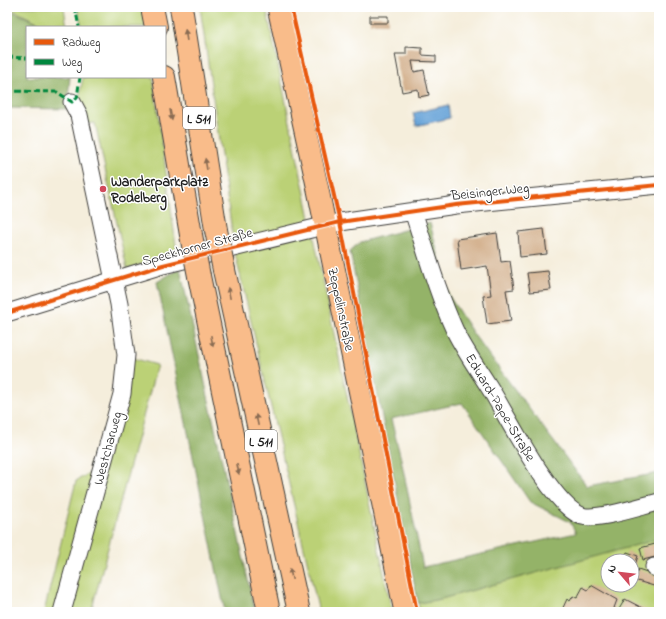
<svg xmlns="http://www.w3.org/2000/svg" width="666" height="619" font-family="'Indie Flower',sans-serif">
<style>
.green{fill:#bbd176;stroke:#6c7649;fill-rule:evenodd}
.forest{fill:#94b367;stroke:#586842;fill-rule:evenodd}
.water{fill:#66a3d8;stroke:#41607a}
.building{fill:#d4b290}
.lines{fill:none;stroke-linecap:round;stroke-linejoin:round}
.minor-casing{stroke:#3d3c39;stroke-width:19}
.major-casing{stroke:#3d3c39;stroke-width:23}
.highway-casing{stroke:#3d3c39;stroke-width:24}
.minor{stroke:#fff;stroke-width:17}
.major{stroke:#f9bc8a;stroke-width:21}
.highway{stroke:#f9bc8a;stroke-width:22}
.highway-bridge-casing{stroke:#3d3c39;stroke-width:24;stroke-linecap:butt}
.highway-bridge{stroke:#f9bc8a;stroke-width:22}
.quiet{stroke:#00873e;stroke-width:3;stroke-dasharray:6 3;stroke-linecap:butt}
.cycleway-casing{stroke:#fff;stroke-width:6}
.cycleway{stroke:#e8590c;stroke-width:4}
.oneway{fill:#8a6c53}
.poi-dot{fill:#d1495b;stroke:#fff;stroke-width:1.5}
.labels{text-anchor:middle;stroke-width:3;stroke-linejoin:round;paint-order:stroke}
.shield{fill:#fff;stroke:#606060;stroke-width:1}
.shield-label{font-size:13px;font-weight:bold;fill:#1c1c1c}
.poi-label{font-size:14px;font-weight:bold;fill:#1c1c1c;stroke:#fff;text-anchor:start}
.street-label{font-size:14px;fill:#1c1c1c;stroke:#fff}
</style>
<rect width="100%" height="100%" fill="#fff"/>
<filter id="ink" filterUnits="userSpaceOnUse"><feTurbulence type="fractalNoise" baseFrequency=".025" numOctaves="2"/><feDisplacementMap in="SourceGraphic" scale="8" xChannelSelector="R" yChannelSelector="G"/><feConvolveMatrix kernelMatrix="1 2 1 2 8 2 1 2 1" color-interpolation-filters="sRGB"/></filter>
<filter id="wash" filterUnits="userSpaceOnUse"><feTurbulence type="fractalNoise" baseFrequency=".012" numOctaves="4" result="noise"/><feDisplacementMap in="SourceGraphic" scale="16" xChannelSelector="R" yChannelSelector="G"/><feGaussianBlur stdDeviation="0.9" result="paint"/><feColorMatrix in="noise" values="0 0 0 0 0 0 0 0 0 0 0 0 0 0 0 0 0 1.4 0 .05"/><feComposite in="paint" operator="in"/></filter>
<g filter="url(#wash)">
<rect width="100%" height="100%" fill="#f5eedc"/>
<path class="green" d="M7 7H64L67 27H48Z
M77 7H144L146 27H82Z
M200 7H266L392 612H319L235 253Z
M83 77H153L177 253 127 269 95 123 85 124 79 99Z
M129 357 157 365 92 608 105 612H44L76 481 91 472 113 418Z
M659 538V612H420L418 603 441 599ZM608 561H632V585H608Z"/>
<path class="forest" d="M7 9 48 27H27V77H70L67 109 7 108Z
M430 223 449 296 474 335 587 486 659 473V539L441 599 418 603 350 251 360 242ZM462 403 530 502 570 522 576 533 423 567 401 459 391 419Z
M180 268 255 612H225L157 282Z"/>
<path class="water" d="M448 105 450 118 416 126 413 113Z"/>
<g id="blocks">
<path class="building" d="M370 16H388V23H370Z
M406 47 422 48V55L436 56V62L412 61 414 72 424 70 429 95 419 97 418 89 402 92 395 54H406Z
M544 229 547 254 520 257 518 232Z
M497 233 501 262 510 261 514 289 506 290 511 321 487 324 483 296 491 295 487 266 461 270 457 239Z
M548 271 551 290 530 292 527 273Z
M659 543V556L643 560 640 548Z
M627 552 638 556 634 568 632 567V561H624Z
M638 569 659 576 657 587 634 580Z
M591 585 617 600 614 608 618 611 625 599 650 612H561L567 599 570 601 573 596 577 598 583 587 588 590Z"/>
</g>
</g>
<g filter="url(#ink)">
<use href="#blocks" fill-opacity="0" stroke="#3d3c39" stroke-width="1"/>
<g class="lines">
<g class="minor-casing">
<path id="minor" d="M413 211C426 251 437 292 455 331 465 351 479 371 491 390 508 418 553 507 582 516 598 521 641 506 659 502
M7 313 163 265 340 222 456 205 659 185
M654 567 659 569
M62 612 122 394 126 355 119 304 79 115 72 102"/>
</g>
<g class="major-casing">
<path id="major" d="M278 7 317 185 405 612"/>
</g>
<g class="highway-casing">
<path id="highway" d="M152 7 156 27
M181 7 216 230
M164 77 191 235
M224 270 299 612
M199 276 269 612"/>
</g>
<use href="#minor" class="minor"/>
<use href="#major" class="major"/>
<use href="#highway" class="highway"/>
<g class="highway-bridge-casing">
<path id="highway-bridge" d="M216 230 224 270
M191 235 199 276"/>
</g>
<use href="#highway-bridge" class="highway-bridge"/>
<path class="quiet" d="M75 7 79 27
M7 57 27 58
M7 91 57 92 72 102 77 98 80 77"/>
<g class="cycleway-casing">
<path id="cycleway" d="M291 7 340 222 417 612
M7 313 163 265 340 222 456 205 659 185"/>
</g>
<use href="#cycleway" class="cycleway"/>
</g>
<defs><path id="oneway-solid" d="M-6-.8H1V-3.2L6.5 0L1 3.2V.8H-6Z"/></defs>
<g class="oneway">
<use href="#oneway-solid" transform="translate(186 35) rotate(-99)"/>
<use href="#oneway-solid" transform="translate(171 115) rotate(80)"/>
<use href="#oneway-solid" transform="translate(206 164) rotate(-99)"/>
<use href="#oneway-solid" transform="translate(229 293) rotate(-102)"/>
<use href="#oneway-solid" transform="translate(212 341) rotate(79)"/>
<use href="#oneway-solid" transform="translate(257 420) rotate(-102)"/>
<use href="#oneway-solid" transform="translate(238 469) rotate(78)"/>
<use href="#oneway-solid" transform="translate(291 574) rotate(-102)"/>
</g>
</g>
<circle class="poi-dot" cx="103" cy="189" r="4"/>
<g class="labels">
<g class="shield">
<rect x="183" y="107" width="32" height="22" rx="3"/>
<rect x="245" y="430" width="32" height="22" rx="3"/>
</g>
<g class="shield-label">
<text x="199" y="123">L 511</text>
<text x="261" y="446">L 511</text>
</g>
<g class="poi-label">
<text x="111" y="186">Wanderparkplatz<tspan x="111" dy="16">Rodelberg</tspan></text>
</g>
<g class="street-label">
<text transform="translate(490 191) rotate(-6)" y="5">Beisinger Weg</text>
<text transform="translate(197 246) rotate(-15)" y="5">Speckhorner Straße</text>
<text transform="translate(342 309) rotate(78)" y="5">Zeppelinstraße</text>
<text transform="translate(501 407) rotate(59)" y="5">Eduard-Pape-Straße</text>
<text transform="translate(107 448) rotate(-75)" y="5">Westcharweg</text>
</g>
</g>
<rect width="666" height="619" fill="none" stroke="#fff" stroke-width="24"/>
<rect x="26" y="26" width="140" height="52" fill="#ffffff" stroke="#a4a4a4"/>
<rect x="34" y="39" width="20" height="6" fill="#e8590c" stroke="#a4a4a4"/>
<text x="62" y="46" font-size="12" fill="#1c1c1c">Radweg</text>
<rect x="34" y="59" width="20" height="6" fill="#00873e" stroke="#a4a4a4"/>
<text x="62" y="66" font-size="12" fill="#1c1c1c">Weg</text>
<g transform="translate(620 573) rotate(298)"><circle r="19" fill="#ffffff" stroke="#a4a4a4"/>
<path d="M0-3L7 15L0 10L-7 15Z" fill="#d1495b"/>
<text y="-6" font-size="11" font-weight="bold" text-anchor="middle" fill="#1c1c1c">N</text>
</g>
</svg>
